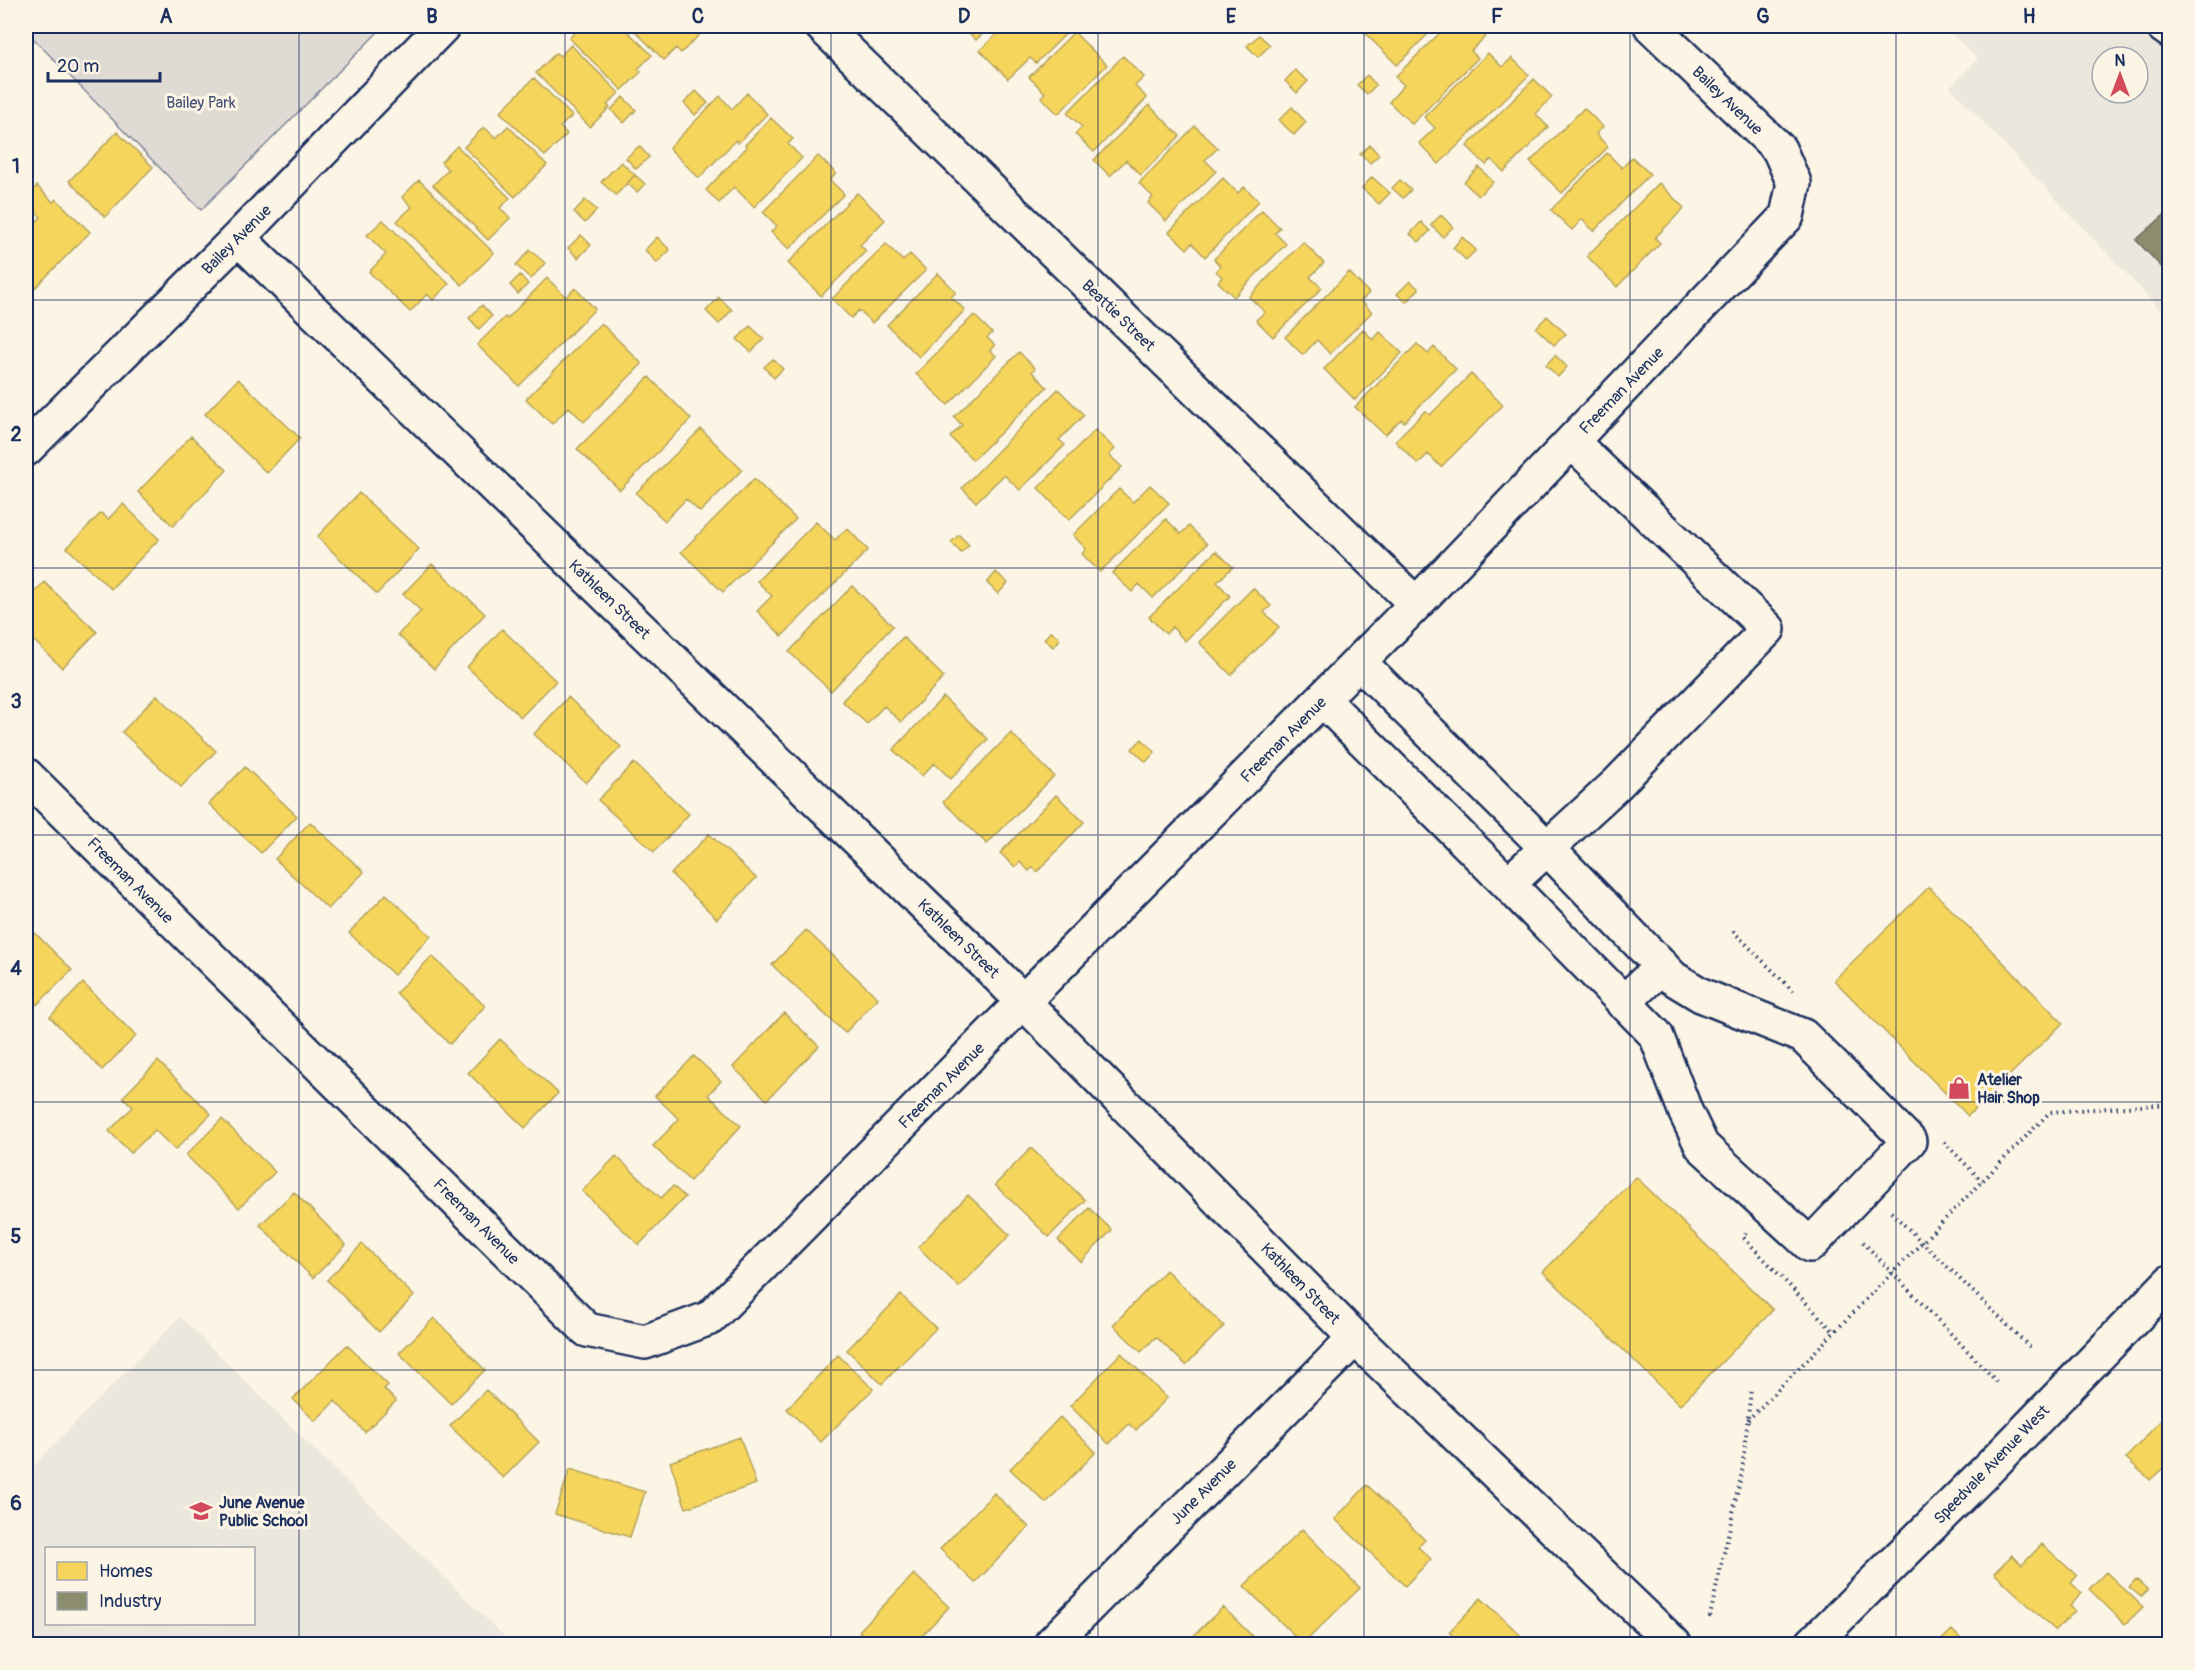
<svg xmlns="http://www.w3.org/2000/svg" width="2195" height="1670" font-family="Pangolin,sans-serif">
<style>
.built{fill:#ece7dc;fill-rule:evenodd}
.green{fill:#dfdbd4;stroke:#7d8599;stroke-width:1.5}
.homes{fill:#f6d55c;stroke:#b4a35d;stroke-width:1.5}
.industry{fill:#8c8c6e;stroke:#6a7069;stroke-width:1.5}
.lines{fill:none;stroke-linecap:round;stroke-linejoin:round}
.minor-casing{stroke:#1b2f5e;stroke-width:38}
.major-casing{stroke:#1b2f5e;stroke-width:38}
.path{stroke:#1b2f5e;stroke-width:4;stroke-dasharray:1.5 4.5;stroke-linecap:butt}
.minor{stroke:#fcf5e5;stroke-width:33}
.major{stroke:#fcf5e5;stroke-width:33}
.grid{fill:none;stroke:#1b2f5e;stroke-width:1.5;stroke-opacity:0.55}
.labels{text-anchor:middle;stroke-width:6;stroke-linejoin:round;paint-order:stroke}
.street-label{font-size:16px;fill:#1b2f5e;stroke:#fcf5e5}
.park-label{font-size:16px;fill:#425176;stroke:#fcf5e5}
.poi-label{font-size:16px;font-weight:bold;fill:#1b2f5e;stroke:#fcf5e5;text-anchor:start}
.neatline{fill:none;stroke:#1b2f5e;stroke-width:2}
.grid-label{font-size:20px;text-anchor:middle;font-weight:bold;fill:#1b2f5e}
</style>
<rect width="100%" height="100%" fill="#fcf5e5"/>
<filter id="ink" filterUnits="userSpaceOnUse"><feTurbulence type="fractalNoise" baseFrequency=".0167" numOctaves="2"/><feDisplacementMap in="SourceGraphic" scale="12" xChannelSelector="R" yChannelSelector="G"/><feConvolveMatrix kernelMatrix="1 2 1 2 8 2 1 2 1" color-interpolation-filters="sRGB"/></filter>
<g filter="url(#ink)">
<path class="built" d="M1943 26H2169V319L1950 87 1978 59ZM2102 57H2138V93H2102Z
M180 1317 512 1644H26V1473ZM46 1548H254V1624H46Z"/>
<path class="green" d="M26 26H384L201 210 26 31Z"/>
<path class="homes" d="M581 26H622L652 55 638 69 641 72 622 90 569 38Z
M630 26H703L706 28 681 53 676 48 664 60Z
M962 26H991L976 40Z
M1005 26H1074L1036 63 1030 58 1008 79 980 50Z
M1373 26H1436L1397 65 1365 33Z
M1447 26H1475L1486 36 1471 51 1478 58 1412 124 1389 102 1404 85 1395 77Z
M1074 32 1107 65 1058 114 1041 97 1045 93 1029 77Z
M1259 35 1270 45 1258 57 1247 46Z
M571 45 619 93 607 105 610 107 590 127 536 73 556 53 560 56Z
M1488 53 1502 67 1512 58 1529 75 1439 164 1419 143 1435 128 1424 117Z
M1123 56 1144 77 1135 86 1147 98 1094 152 1075 134 1082 127 1067 113Z
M1295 70 1308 81 1297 93 1285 81Z
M1367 75 1376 85 1367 94 1357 85Z
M534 78 572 116 560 127 567 134 545 156 500 112Z
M1534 79 1552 97 1536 114 1548 127 1504 172 1491 159 1486 165 1467 146Z
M696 91 708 103 695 115 684 103Z
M747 93 767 114 738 143 736 140 699 178 669 148 720 96 732 109Z
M623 97 636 110 624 123 611 110Z
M1149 105 1180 136 1141 175 1126 160 1110 176 1094 160Z
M1292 107 1306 122 1294 135 1279 120Z
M1584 108 1603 127 1596 134 1608 147 1562 193 1530 162Z
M771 118 793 139 788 144 802 158 754 207 734 187 719 203 706 190 747 147 745 145Z
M508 126 547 165 515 197 464 147 484 127 496 138Z
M1195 126 1218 148 1205 160 1216 171 1166 221 1148 203 1153 197 1139 183Z
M117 132 153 167 105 217 69 181Z
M1370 145 1379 155 1370 163 1360 154Z
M457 146 510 198 500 208 510 218 488 240 433 185 448 170 441 162Z
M639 146 649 157 636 169 626 158Z
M1607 153 1622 168 1632 157 1650 174 1594 231 1582 219 1572 230 1551 210Z
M818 156 836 173 830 180 844 194 789 249 771 232 777 226 763 212Z
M621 162 635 175 616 195 601 182Z
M1479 167 1493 182 1478 196 1464 182Z
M635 175 645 184 637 192 627 183Z
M1372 177 1390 193 1379 204 1362 188Z
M1223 178 1238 193 1244 187 1259 201 1205 257 1192 243 1187 249 1169 232Z
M419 180 494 253 462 285 397 221 412 207 402 197Z
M1400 180 1411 190 1403 198 1392 188Z
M1659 183 1684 208 1655 238 1660 243 1617 287 1587 256Z
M37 186 53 202 56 199 90 232 35 288 26 279V216L34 224 41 217 26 202V197Z
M857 193 885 220 860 245 866 251 821 296 788 263Z
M585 200 597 210 585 223 574 212Z
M1262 210 1280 228 1275 233 1286 244 1234 297 1218 282 1222 277 1216 271 1220 266 1214 259Z
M1441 215 1453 227 1443 237 1431 225Z
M383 220 449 284 433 300 427 294 410 312 369 272 386 254 367 235Z
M1421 222 1430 231 1419 242 1410 234Z
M581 235 591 245 578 258 568 248Z
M657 237 670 250 657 263 645 250Z
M1462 237 1476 250 1466 260 1453 248Z
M1303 242 1324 263 1310 277 1322 288 1273 337 1256 320 1265 312 1249 297Z
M886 244 903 261 910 254 926 270 872 323 859 310 851 318 832 299Z
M530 250 545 263 531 279 516 265Z
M1349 272 1369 293 1361 301 1372 312 1330 354 1317 340 1303 355 1285 337Z
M938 273 956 292 951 297 965 310 919 357 887 325Z
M520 275 528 284 518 294 510 285Z
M547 278 566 297 575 288 595 309 519 386 477 345 505 317 507 319Z
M1410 281 1419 289 1406 302 1397 294Z
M719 297 732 310 719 324 706 311Z
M482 305 492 316 479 329 469 318Z
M974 315 992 333 987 338 995 345 990 350 996 356 948 405 916 374Z
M1547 316 1566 334 1554 345 1536 328Z
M601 323 642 364 584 422 569 407 552 424 526 399Z
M750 326 764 339 751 352 737 339Z
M1363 329 1373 340 1380 332 1402 353 1355 400 1324 369Z
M1417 344 1428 354 1434 347 1456 369 1404 422 1401 419 1385 435 1355 407Z
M1019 352 1035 368 1032 372 1047 387 973 460 950 437 962 425 954 417Z
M1555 355 1567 367 1558 377 1546 365Z
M773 359 783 369 774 378 764 367Z
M1471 374 1503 405 1441 467 1428 454 1418 464 1395 441 1425 411 1430 415Z
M649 377 691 419 620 490 577 449Z
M238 379 300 438 267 473 205 414Z
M1058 389 1084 415 1059 440 1065 445 1020 490 1004 475 976 502 962 488Z
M701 429 742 470 700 512 686 499 665 521 636 493Z
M1095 430 1115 449 1109 455 1122 467 1069 520 1038 488Z
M191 436 227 470 173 526 138 492Z
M754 479 796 519 723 592 681 552Z
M1150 485 1169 503 1100 572 1082 554 1086 549 1073 535 1119 489 1133 502Z
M359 493 419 549 377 594 317 537Z
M123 504 159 539 111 589 67 548 101 513 108 519Z
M1166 519 1181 534 1189 526 1207 544 1153 598 1139 584 1132 592 1112 573Z
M816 522 835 540 847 528 868 550 782 636 757 611 772 596 757 581Z
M959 535 969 545 961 553 951 542Z
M1216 551 1233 567 1217 582 1230 596 1185 641 1172 627 1166 634 1149 617Z
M432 564 485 614 434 669 398 635 421 611 403 594Z
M996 572 1008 583 998 594 987 583Z
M44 582 97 632 62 668 26 633V601Z
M852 586 893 626 831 691 789 652Z
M1253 588 1271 606 1264 612 1279 627 1231 675 1199 642Z
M502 629 556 681 521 717 467 667Z
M1051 631 1060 639 1053 647 1044 639Z
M903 637 944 677 901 722 884 706 867 724 842 701Z
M157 695 216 751 181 787 122 732Z
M568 697 621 747 586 783 534 734Z
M943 697 988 739 951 779 934 763 922 776 893 750Z
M1011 733 1054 776 987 844 943 802Z
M1142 739 1155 752 1146 762 1132 749Z
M634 763 689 814 654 852 598 800Z
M245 767 297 816 261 853 209 804Z
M1056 795 1084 822 1037 872 1033 867 1029 871 1020 862 1015 867 1000 853Z
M310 822 364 872 328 909 275 859Z
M709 834 756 878 717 919 671 874Z
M1929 887 2063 1023 1968 1116 1834 980Z
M386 894 431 936 394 975 349 933Z
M806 930 878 998 845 1033 772 965Z
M35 933 72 970 37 1005 26 993V943Z
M432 956 485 1006 450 1044 396 993Z
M83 983 136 1036 102 1070 50 1017Z
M784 1013 819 1046 767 1100 733 1067Z
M500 1039 558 1093 525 1128 468 1073Z
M694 1056 721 1081 708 1095 741 1126 690 1181 653 1146 679 1119 655 1096Z
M158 1061 211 1114 175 1150 155 1130 131 1153 109 1131 133 1107 123 1097Z
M222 1119 275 1172 239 1208 186 1155Z
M1031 1148 1085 1200 1049 1237 995 1185Z
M616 1156 661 1198 673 1186 685 1197 639 1245 582 1191Z
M1636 1177 1773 1310 1680 1405 1543 1272Z
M294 1192 346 1245 313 1278 260 1225Z
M968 1195 1010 1235 959 1287 918 1247Z
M1089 1208 1112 1230 1081 1262 1058 1240Z
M362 1244 414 1296 379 1332 327 1280Z
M1166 1270 1224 1326 1186 1365 1156 1337 1141 1352 1113 1325Z
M901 1295 936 1328 882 1384 847 1350Z
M434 1318 485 1370 451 1404 399 1353Z
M347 1345 388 1385 384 1389 396 1401 365 1432 335 1401 315 1421 293 1399Z
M1121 1353 1167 1398 1136 1430 1129 1424 1109 1444 1070 1406Z
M838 1355 873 1389 821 1442 787 1409Z
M486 1390 539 1442 503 1478 450 1426Z
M1060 1417 1096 1452 1046 1503 1010 1469Z
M2163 1418 2170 1423V1476L2162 1469 2150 1480 2126 1458Z
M740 1437 756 1484 686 1508 670 1462Z
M570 1469 645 1492 630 1537 555 1514Z
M1367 1485 1425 1540 1418 1547 1431 1559 1405 1586 1335 1519Z
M994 1493 1029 1527 975 1583 940 1549Z
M1302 1529 1360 1588 1303 1644 1244 1586Z
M2042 1544 2077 1576 2071 1583 2082 1593 2070 1606 2075 1611 2056 1631 1994 1573 2012 1555 2022 1565Z
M2106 1572 2143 1607 2125 1624 2089 1589Z
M914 1574 949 1607 914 1644H873L859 1631Z
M2136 1579 2148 1590 2141 1597 2129 1587Z
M1481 1598 1530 1644H1461L1449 1632Z
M1223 1607 1260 1644H1185Z
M1952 1630 1966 1644H1937Z"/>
<path class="industry" d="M2170 210V276L2136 240Z"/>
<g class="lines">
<g class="minor-casing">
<path id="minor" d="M822 26 1416 604
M2163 26 2170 31
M238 238 993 971 1355 1338 1674 1644
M26 449 238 238 443 26
M1322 699 1508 884 1656 1035 1686 1113 1702 1146 1810 1245 1909 1141 1803 1036 1701 995 1673 978 1547 848 1359 662
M26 775 587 1330 645 1342 710 1318 1416 604 1787 216 1794 183 1779 149 1651 26
M1508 884 1617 784 1768 629 1572 442
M1623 1003 1662 966
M1051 1644 1355 1338"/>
</g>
<g class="major-casing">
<path id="major" d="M1812 1644 1991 1466 2170 1282"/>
</g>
<path class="path" d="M1733 931 1794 992
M1944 1142 1982 1181
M1891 1212 2033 1350
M1746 1233 1743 1237 1834 1332
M1863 1242 1999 1384
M1748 1420 2050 1112 2170 1104
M1711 1617 1710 1616 1742 1472 1751 1390"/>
<use href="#minor" class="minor"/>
<use href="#major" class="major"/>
</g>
</g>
<path class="grid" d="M299 26V1644M565 26V1644M831 26V1644M1098 26V1644M1364 26V1644M1630 26V1644M1896 26V1644M26 300H2170M26 568H2170M26 835H2170M26 1102H2170M26 1370H2170"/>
<defs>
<g id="shop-bare" transform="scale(1.8)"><path d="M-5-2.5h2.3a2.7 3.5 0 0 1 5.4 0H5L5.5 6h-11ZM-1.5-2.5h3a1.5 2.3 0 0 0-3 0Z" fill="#d1495b" stroke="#fcf5e5" stroke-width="2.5" paint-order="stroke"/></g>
<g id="school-bare" transform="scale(1.8)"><path d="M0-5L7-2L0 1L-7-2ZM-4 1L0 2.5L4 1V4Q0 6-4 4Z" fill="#d1495b" stroke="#fcf5e5" stroke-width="2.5" paint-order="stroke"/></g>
</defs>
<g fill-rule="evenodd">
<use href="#shop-bare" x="1959" y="1088"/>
<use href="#school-bare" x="201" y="1511"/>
</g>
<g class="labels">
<g class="street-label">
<text transform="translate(1728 100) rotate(44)" y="6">Bailey Avenue</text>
<text transform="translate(236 239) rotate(-45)" y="6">Bailey Avenue</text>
<text transform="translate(1119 315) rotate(44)" y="6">Beattie Street</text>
<text transform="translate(1621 390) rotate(-46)" y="6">Freeman Avenue</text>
<text transform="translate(610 599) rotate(44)" y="6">Kathleen Street</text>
<text transform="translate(1283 739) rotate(-45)" y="6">Freeman Avenue</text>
<text transform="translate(131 880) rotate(45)" y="6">Freeman Avenue</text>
<text transform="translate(959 938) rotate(44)" y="6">Kathleen Street</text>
<text transform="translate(941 1085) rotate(-45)" y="6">Freeman Avenue</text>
<text transform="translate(477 1221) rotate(45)" y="6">Freeman Avenue</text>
<text transform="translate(1301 1283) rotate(46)" y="6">Kathleen Street</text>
<text transform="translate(1991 1464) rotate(-46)" y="6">Speedvale Avenue West</text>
<text transform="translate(1203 1491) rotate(-45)" y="6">June Avenue</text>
</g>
<g class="park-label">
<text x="201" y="108">Bailey Park</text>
</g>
<g class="poi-label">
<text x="1977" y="1085">Atelier<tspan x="1977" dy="18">Hair Shop</tspan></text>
<text x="219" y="1508">June Avenue<tspan x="219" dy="18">Public School</tspan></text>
</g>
</g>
<rect width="2195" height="1670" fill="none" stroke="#fcf5e5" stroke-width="66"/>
<rect x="45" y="1547" width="210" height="78" fill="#fcf5e5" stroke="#a2a6af" stroke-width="1.5"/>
<rect x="57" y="1562" width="30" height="18" fill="#f6d55c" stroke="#a2a6af" stroke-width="1.5"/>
<text x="99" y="1577" font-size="18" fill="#1b2f5e">Homes</text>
<rect x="57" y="1592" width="30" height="18" fill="#8c8c6e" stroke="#a2a6af" stroke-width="1.5"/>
<text x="99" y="1607" font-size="18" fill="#1b2f5e">Industry</text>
<g transform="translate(2120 75)"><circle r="28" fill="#fcf5e5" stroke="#a2a6af" stroke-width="1.5"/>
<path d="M0-4.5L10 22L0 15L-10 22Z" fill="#d1495b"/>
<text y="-9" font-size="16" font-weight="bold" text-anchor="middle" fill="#1b2f5e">N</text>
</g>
<path d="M48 72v9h112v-9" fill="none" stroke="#1b2f5e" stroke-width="3"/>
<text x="57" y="72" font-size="18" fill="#1b2f5e" stroke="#fcf5e5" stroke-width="4.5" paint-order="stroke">20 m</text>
<rect x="33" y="33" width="2129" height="1604" class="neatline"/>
<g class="grid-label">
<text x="166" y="23">A</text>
<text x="432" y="23">B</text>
<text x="698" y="23">C</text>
<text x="964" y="23">D</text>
<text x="1231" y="23">E</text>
<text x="1497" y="23">F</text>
<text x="1763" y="23">G</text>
<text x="2029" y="23">H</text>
<text x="16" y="173">1</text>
<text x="16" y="441">2</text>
<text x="16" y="708">3</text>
<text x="16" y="975">4</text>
<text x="16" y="1243">5</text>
<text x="16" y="1510">6</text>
</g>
</svg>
